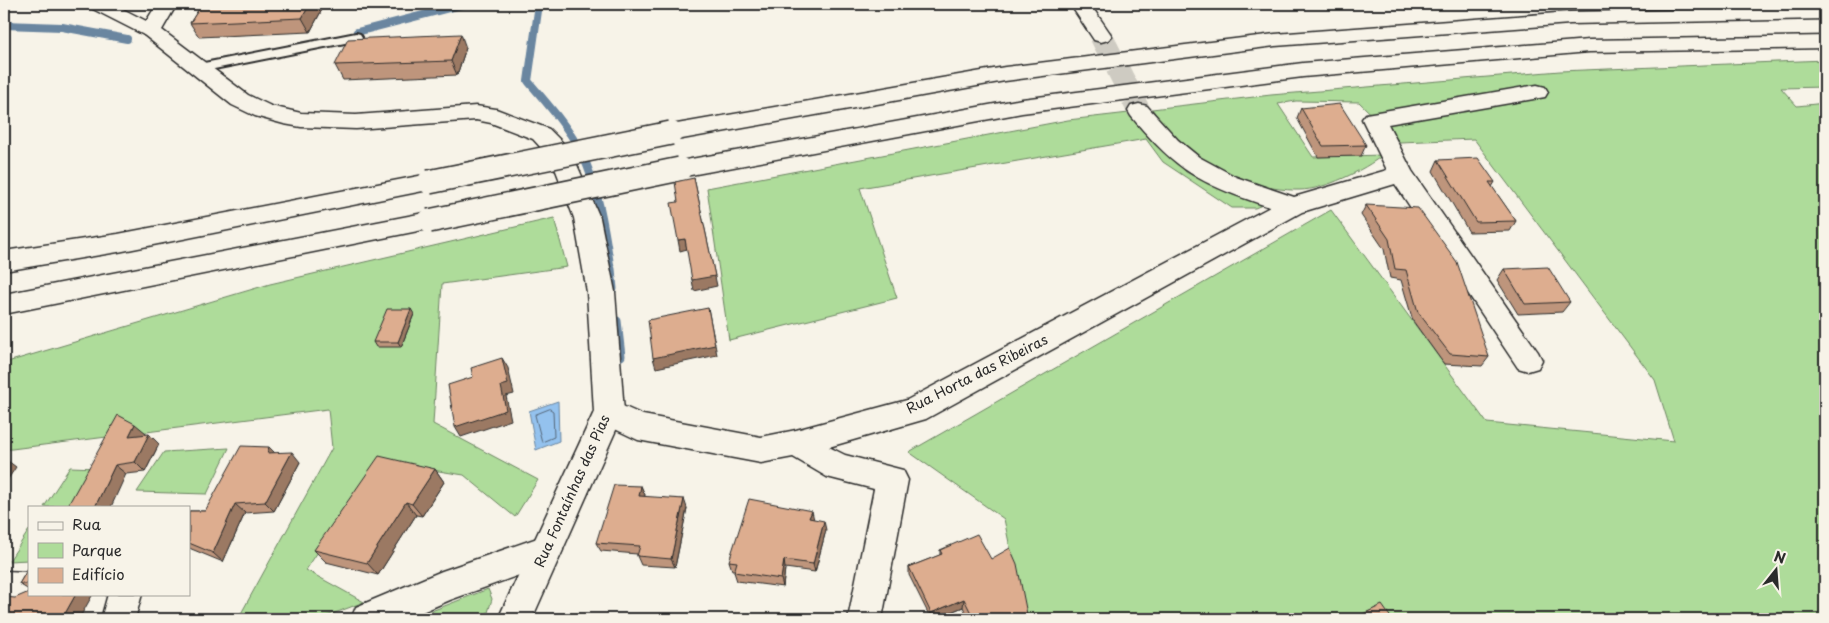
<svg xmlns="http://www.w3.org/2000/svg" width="1829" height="623" font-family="'Playpen Sans',sans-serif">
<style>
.green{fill:#aedc9a;stroke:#6c8462}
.water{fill:#94c2ee;stroke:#6a86a0}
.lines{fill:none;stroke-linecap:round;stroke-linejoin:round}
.shore{stroke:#556779;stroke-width:1}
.stream-far1{stroke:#6a86a0;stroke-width:8}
.stream{stroke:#6a86a0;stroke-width:9}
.minor-tunnel{stroke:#cecbc2;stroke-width:23;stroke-dasharray:23 12;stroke-linecap:butt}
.service-casing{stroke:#2b2b2b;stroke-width:4}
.minor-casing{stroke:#2b2b2b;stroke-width:3}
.tertiary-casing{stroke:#2b2b2b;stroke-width:3}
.motorway-casing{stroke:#2b2b2b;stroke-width:3}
.service{fill:#f7f3e8;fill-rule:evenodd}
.minor{fill:#f7f3e8;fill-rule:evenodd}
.tertiary{fill:#f7f3e8;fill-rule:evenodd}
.motorway{fill:#f7f3e8;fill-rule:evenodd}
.motorway-bridge-casing{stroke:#2b2b2b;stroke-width:26;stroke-linecap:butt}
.motorway-bridge{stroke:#f7f3e8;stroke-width:23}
.wall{fill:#be957b;stroke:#2b2b2b}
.shaded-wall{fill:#9b7964;stroke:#2b2b2b}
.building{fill:#ddad8f;stroke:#2b2b2b}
.labels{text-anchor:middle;stroke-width:4;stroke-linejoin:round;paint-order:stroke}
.street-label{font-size:14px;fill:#2b2b2b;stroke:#f7f3e8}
</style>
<rect width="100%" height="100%" fill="#f7f3e8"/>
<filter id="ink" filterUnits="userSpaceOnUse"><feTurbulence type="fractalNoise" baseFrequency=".02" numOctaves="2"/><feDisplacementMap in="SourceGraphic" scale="10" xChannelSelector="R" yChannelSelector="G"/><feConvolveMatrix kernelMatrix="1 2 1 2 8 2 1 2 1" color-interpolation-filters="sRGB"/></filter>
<g filter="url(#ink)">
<path class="green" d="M1825 60V87L1781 88 1797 106 1825 103V619H1519L1509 616 1500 619H1381L1374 609 1351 619H1025L1004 519 909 452 1331 210 1487 423 1674 441 1655 380 1474 139 1400 142 1359 102 1296 101 1278 104 1313 157 1383 155C1364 170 1324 190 1300 190 1267 191 1229 178 1202 161 1182 149 1166 128 1152 109L1271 95 1560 71Z
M1129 113 1186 172 1218 188 1267 203 1255 208H1232L1163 162 1146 139 860 188 897 298 729 340 707 188 1068 120Z
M554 218 567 267 442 284 433 424 538 480 515 517 464 475 388 463 337 523 306 570 364 602 319 619H238L332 448 328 409 4 450V363L270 284Z
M229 448 207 494 137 492 164 452Z
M70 467 97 468 75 507H44Z
M29 530V560L9 561Z
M488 589 492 599 486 619H411Z"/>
<path class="water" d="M558 401 559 441 536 450 529 411Z"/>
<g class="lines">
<path class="shore" d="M550 409 553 411 554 437 542 442 535 415Z"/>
<path class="stream-far1" d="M539 4 528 81C547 103 567 126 581 152 599 188 605 231 611 271
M4 25 62 27 127 39
M357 32 465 4"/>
<path class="stream" d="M611 269 613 289
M617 321 621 356"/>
<path class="minor-tunnel" d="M1101 36 1139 111"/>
<g class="service-casing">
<path id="service" d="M356 33 360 34 362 37 360 40 199 72 193 68 199 64Z"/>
</g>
<g class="minor-casing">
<path id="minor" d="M88 4H113L158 27 162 31 158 35 151 37 144 35 91 8Z
M1070 4H1090L1112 36 1108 40 1101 42 1094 40Z
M1537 85 1545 87 1548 92 1545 97 1388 124 1412 171 1538 352 1542 360 1538 368 1528 371 1518 368 1395 184 1302 212 926 419 829 447 845 455 903 470 908 480 882 619H848L874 489 827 477 793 457 761 463 638 440 598 421 594 412 598 403 609 400 643 415 761 437 796 430 907 400 1270 207C1203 185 1177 172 1131 116L1128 111 1131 106 1139 104 1147 106 1178 140 1199 157 1236 177 1294 197 1387 170 1362 119 1366 114Z
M546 535 558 539 563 550 558 561 450 600 406 619H351L356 607 442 571Z
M4 571 29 572V594H43L41 599 29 604 4 603Z
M108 594H142L135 619H101Z"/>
</g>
<g class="tertiary-casing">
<path id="tertiary" d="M157 4H177L162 30 248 95 271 106 301 113 356 115 476 106 496 109 549 129 571 151 600 218 615 292 624 412 532 619H498L594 412 587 292 574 218 552 160 533 139 491 123 476 120 356 129 301 127 284 124 255 116 232 105 144 35 140 31Z"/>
</g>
<g class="motorway-casing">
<path id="motorway" d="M1825 7V19L1570 24 1275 46 1005 81 671 141 663 138 659 133 663 128 671 125 1005 67 1275 34 1570 12Z
M1825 36V48L1589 52 1303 77 1022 113 680 177 671 175 668 169 671 163 680 161 1022 99 1303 63 1589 40Z
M429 174 438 176 441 182 438 188 118 252 4 271V251L118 234Z
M429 212 438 215 442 221 438 227 4 314V294Z"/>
</g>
<use href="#service" class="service"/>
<use href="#minor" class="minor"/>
<use href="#tertiary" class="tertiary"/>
<use href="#motorway" class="motorway"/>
<g class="motorway-bridge-casing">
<path id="motorway-bridge" d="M429 182 671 133
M429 221 680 169"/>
</g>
<use href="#motorway-bridge" class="motorway-bridge"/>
</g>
<path class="wall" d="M202 4H325L310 32 199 37 190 23Z
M466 48 457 75 343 80 335 65Z
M1301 108 1366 145 1361 156 1318 157 1297 118Z
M1438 160 1495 182 1492 187 1516 221 1510 231 1469 232 1433 171Z
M1366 205 1489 357 1482 366 1444 364 1413 321 1401 280 1390 278 1384 249 1361 215Z
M1504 269 1570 302 1562 312 1518 314 1497 280Z
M414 314 401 347H376L373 342Z
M146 433 145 434 159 444 145 472 126 474 67 507Z
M275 453 300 462 274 511 245 513 223 562 189 548V511H205Z
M435 469 444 482 422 516 416 515 378 575 326 562 314 550Z
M641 486 645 495 644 496 687 508 675 567 641 565 637 556V554L601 551 596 543Z
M813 519 826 530 815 572 785 568 783 587 737 581 734 572 735 570H732L729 561Z
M940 550 991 559 1028 619H969L963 607 934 619H931L909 575V567L940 555Z
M29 567V590L19 584Z"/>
<path class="shaded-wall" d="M310 4H325L310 32 302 18Z
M461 34 466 48 457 75 451 61Z
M694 178 717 286 694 291 692 280Z
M685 239 687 249 680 251 678 240Z
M708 308 717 355 656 368 653 358Z
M411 309 414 314 401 347 398 342Z
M502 358 508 368 514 394 506 396 511 420 461 437 455 427 501 386Z
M135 424 146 433 140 446 129 436Z
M149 434 159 444 145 472 135 462Z
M269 447 278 456 267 453Z
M292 452 300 462 274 511 265 502Z
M4 458 16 467 4 485Z
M115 465 126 474 111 507H95Z
M435 469 444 482 422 516 412 504Z
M641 486 645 495 643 505 639 496Z
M684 499 687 508 675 567 671 559Z
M406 502 416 515 378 575 367 563Z
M235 504 245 513 223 562 213 553Z
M812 511 814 520 809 518Z
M824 521 826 530 815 572 813 564Z
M784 560 785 568 783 587 781 579Z
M76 594H93L79 619H62Z
M964 599 963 607 934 619H931V613Z
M977 613 976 619H971L972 615Z"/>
<path class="building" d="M202 4H310L302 18 190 23Z
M461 34 451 61 335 65 348 39Z
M1340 104 1366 145 1323 146 1301 108Z
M1478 158 1495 182H1489L1516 221 1476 222 1438 160Z
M694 178 715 276 692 280 685 239 678 240 671 203 678 202 675 182Z
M1366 205 1418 208 1457 262 1489 357 1450 354 1418 312 1406 270 1395 269 1389 239Z
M1548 267 1570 302 1525 304 1504 269Z
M708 308 715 345 653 358 648 320Z
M387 309H411L398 342H373Z
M502 358 508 384 501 386 506 410 455 427 448 385 473 377 471 368Z
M118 415 135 424 129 436 149 434 135 462 115 465 95 507H67Z
M241 446 269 447 267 453 292 452 265 502 235 504 213 553 189 543V511H205Z
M379 456 435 469 412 504 406 502 367 563 314 550Z
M614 485 641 486 639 496 684 499 671 559 637 556 640 546 596 543Z
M749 499 812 511 809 518 824 521 813 564 784 560 781 579 734 572 737 562 729 561Z
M977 534 991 559 1010 548 1017 564 1028 619H979L977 613 972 615 964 599 931 613 909 567 942 554 940 550Z
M29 567V584H19Z
M29 592V594H76L62 619H4V597L15 598Z
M1382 605 1392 619H1359L1357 617Z"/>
</g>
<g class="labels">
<g class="street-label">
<text transform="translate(977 374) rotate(-27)" y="5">Rua Horta das Ribeiras</text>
<text transform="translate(572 491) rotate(-66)" y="5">Rua Fontaínhas das Pias</text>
</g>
</g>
<rect width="1829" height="623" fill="none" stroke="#f7f3e8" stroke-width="20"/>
<rect x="10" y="10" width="1809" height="603" fill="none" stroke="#2b2b2b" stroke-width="2" filter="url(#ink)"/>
<rect x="28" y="506" width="162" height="90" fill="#f7f3e8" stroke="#a5a39c"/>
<rect x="38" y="522" width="25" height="8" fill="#f7f3e8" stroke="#a5a39c"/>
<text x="72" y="530" font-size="15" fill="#2b2b2b">Rua</text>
<rect x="38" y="543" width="25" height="15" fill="#aedc9a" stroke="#a5a39c"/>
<text x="72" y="556" font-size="15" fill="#2b2b2b">Parque</text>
<rect x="38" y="568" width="25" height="15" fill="#ddad8f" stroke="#a5a39c"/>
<text x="72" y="580" font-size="15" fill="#2b2b2b">Edifício</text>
<g transform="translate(1776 570) rotate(17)" stroke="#f7f3e8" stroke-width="4" paint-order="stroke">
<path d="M0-4L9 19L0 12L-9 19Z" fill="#2b2b2b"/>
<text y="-8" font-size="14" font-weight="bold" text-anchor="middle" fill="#2b2b2b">N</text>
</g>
</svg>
